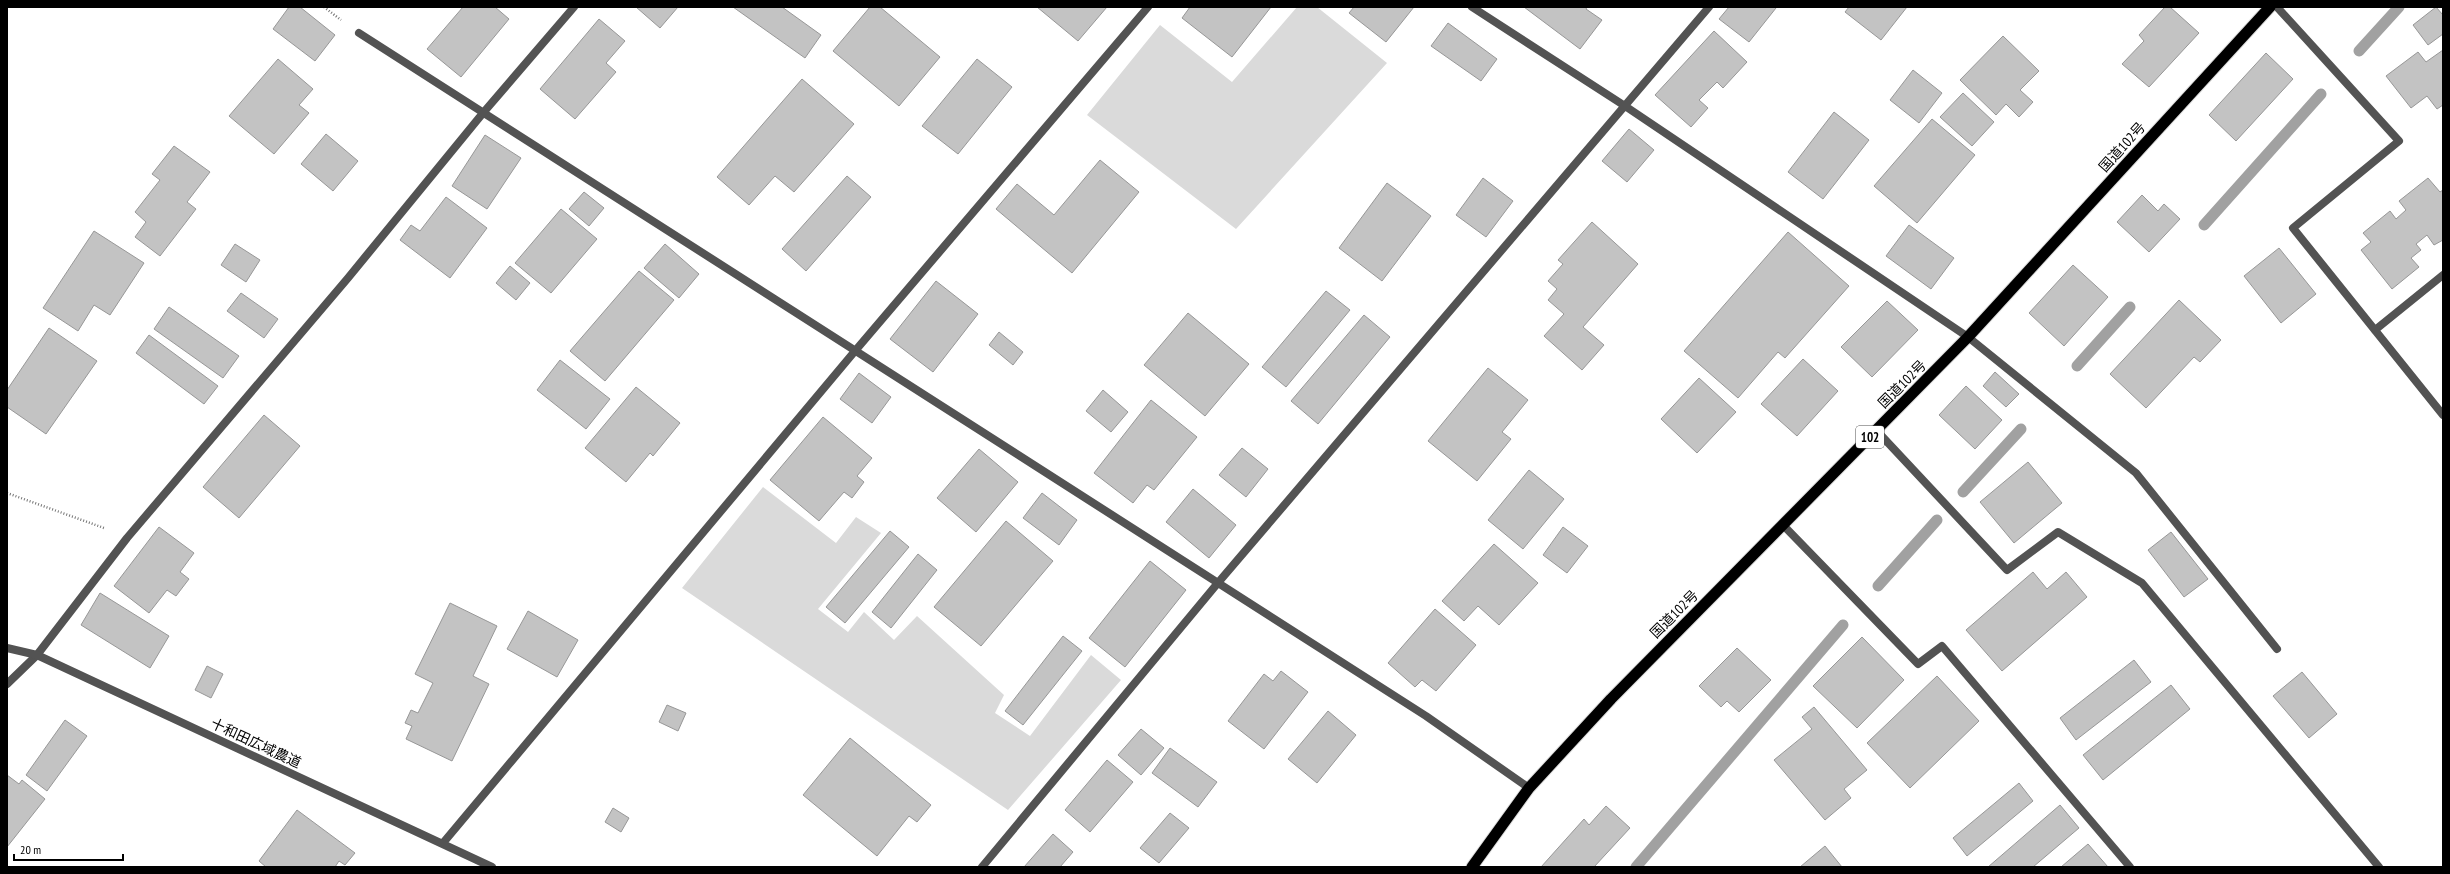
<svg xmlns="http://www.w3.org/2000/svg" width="2450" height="874" font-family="'PT Sans Narrow','Noto Sans JP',sans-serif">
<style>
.green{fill:#dadada}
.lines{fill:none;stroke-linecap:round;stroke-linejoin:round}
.stream{stroke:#a1a1a1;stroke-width:11}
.building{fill:#c3c3c3;stroke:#979797}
.trunk-casing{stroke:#dbdbdb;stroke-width:13}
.path{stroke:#757575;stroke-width:2.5;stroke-dasharray:1 2;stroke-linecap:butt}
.service{stroke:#535353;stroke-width:8}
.minor{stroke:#535353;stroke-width:8}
.tertiary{stroke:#535353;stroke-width:8}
.trunk{stroke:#000;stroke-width:11}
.labels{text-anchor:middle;stroke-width:3;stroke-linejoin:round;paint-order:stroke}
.shield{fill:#fff;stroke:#4c4c4c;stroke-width:1}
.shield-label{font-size:13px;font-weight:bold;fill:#000}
.street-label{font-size:14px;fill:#000;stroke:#fff}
</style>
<rect width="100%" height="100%" fill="#fff"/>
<path class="green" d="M1297 7H1317L1387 63 1236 229 1087 115 1160 25 1232 82Z
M763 487 836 543 856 517 881 533 818 609 848 632 864 612 894 640 917 616 1004 695 995 713 1030 736 1091 655 1121 680 1008 810 682 588Z"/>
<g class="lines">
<path class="stream" d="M2359 51 2399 7
M2204 225 2321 94
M2077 366 2130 307
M1963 492 2021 429
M1878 586 1937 520
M1636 867 1843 625"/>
</g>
<path class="building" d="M289 7H300L335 35 315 61 273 29Z
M463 7H495L509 19 461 77 427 49Z
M636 7H678L660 28Z
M733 7H782L821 35 805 58Z
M870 7H880L940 57 899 106 833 51Z
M1037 7H1107L1078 41Z
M1190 7H1271L1232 57 1182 18Z
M1354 7H1414L1386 42 1349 13Z
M1524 7H1587L1586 9 1602 20 1580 49Z
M1729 7H1775L1776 8 1749 42 1719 19Z
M1849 7H1907L1881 40 1845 12Z
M2165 7H2170L2199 33 2149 87 2122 64 2144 41 2139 35Z
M2436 7 2443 15V34L2428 45 2413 25Z
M599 19 625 41 606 63 616 72 575 119 540 89Z
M1448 23 1497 59 1481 81 1431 46Z
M1714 31 1747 62 1723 88 1717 82 1699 100 1708 108 1691 127 1655 95Z
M2003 36 2039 71 2020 90 2033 102 2019 117 2006 104 1996 115 1960 80Z
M2443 50V105L2437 109 2427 96 2411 108 2386 76 2418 52 2426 62Z
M2266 53 2293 79 2236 141 2209 115Z
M278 59 313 89 299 105 309 113 274 154 229 116Z
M977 59 1012 87 958 154 922 126Z
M1913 70 1942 93 1919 123 1890 100Z
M802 79 854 124 794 192 775 176 749 205 717 177Z
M1963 93 1994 122 1972 146 1940 117Z
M1834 112 1869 140 1823 199 1788 172Z
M1932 119 1975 155 1917 223 1874 186Z
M1629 129 1654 150 1627 182 1602 161Z
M326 134 358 161 333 191 301 164Z
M485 135 521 158 487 209 452 186Z
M174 146 210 172 187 202 196 209 160 256 135 237 146 222 135 212 160 180 152 174Z
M1100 160 1139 192 1072 273 996 209 1017 184 1054 215Z
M847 176 871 197 806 271 782 249Z
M1483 178 1513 201 1486 237 1456 215Z
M2428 178 2440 192 2443 190V240L2434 245 2427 235 2416 244 2421 250 2411 258 2419 267 2392 289 2361 250 2371 242 2363 233 2390 211 2396 219 2406 210 2399 201Z
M1387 183 1431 216 1382 281 1339 248Z
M584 192 604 208 589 226 569 209Z
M2142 195 2158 211 2164 204 2180 219 2149 252 2117 222Z
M446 197 487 228 450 278 400 240 411 225 420 231Z
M561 209 597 239 551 293 515 263Z
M1592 222 1638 264 1583 327 1604 345 1582 370 1544 336 1564 314 1548 300 1557 289 1548 281 1563 264 1558 260Z
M1909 225 1954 258 1931 289 1886 256Z
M94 231 144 263 110 315 94 305 78 331 43 308Z
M1788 232 1849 286 1785 358 1778 352 1738 398 1684 351Z
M235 244 260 260 246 282 221 265Z
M665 244 699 274 679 298 644 268Z
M2279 248 2316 294 2281 323 2244 276Z
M2073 265 2108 297 2064 346 2029 313Z
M510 266 530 283 516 300 496 283Z
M639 271 674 300 605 381 570 351Z
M936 281 978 314 933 372 890 339Z
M1326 291 1350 310 1286 387 1262 367Z
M241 293 278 319 264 338 227 311Z
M2179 300 2221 340 2200 362 2194 357 2146 408 2110 374Z
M1887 301 1918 330 1872 377 1841 347Z
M169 307 239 356 223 378 154 329Z
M1188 313 1249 364 1205 416 1144 365Z
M1364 315 1390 337 1318 424 1291 401Z
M49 328 97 361 46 434 7 407V390Z
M999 332 1023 352 1013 365 989 345Z
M149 335 218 386 204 404 136 353Z
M1803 359 1838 391 1797 436 1761 404Z
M560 360 610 399 586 429 537 390Z
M1488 368 1528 400 1502 432 1511 439 1477 481 1428 441Z
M1995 372 2019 394 2006 407 1983 386Z
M859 373 891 397 872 423 840 399Z
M1699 378 1736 412 1697 453 1661 419Z
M1966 386 2002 420 1975 449 1939 415Z
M636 387 680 423 653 456 650 453 626 482 585 448Z
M1103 390 1128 412 1111 432 1086 411Z
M1151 400 1197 437 1154 490 1147 485 1133 503 1094 473Z
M264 415 300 446 239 518 203 487Z
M823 417 872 458 857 476 864 482 852 498 844 492 819 521 770 480Z
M1242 448 1268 469 1246 497 1219 475Z
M979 449 1018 482 976 532 937 498Z
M2028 462 2062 503 2014 543 1980 502Z
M1529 470 1564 499 1523 549 1488 520Z
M1193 489 1236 525 1209 558 1166 522Z
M1042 493 1077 520 1059 545 1023 518Z
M1006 521 1053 561 981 646 934 607Z
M159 527 194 553 180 572 189 579 176 596 167 590 149 613 114 586Z
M1563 527 1588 546 1567 573 1543 555Z
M890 531 909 547 845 623 826 607Z
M2171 532 2208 579 2184 597 2148 550Z
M1494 544 1538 583 1499 625 1478 606 1464 621 1442 601Z
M918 554 937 570 891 628 872 612Z
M1150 561 1186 590 1125 667 1089 638Z
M2033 572 2047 589 2066 572 2087 597 2002 671 1966 630Z
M100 593 169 636 150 668 81 625Z
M450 603 497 626 473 676 489 684 452 761 406 739 412 726 405 723 411 710 418 713 433 683 415 674Z
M1435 609 1476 645 1436 691 1422 680 1415 687 1388 663Z
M528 611 578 640 557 677 507 649Z
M1063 636 1082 651 1023 725 1005 711Z
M1862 637 1904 680 1857 728 1813 686Z
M1737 648 1771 680 1739 712 1727 701 1721 707 1699 686Z
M2134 660 2151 682 2076 740 2060 718Z
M207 666 223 674 211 698 195 690Z
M1281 671 1308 692 1264 749 1228 721 1264 674 1273 681Z
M2302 672 2337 714 2309 738 2273 696Z
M1937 676 1979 721 1910 788 1867 743Z
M2171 685 2190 709 2103 780 2083 755Z
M667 705 686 713 678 731 659 722Z
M1814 707 1867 770 1844 789 1851 798 1825 820 1774 760 1812 729 1802 717Z
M1328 711 1356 735 1317 783 1288 759Z
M65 720 87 736 47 791 26 775Z
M1141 729 1164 748 1141 775 1118 755Z
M850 738 931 805 917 822 909 816 877 856 803 795Z
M1170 748 1217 782 1198 807 1152 773Z
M1107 760 1133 782 1090 832 1065 810Z
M7 775 19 784 22 780 45 799 7 847Z
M2019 783 2033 801 1967 856 1953 838Z
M2060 805 2079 828 2033 867H1988Z
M1606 806 1630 828 1594 867H1541L1584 819 1589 825Z
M613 808 629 818 621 832 605 822Z
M297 810 355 853 345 865 339 861 335 867H266L259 861Z
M1170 813 1189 828 1159 863 1140 848Z
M1053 834 1073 852 1060 867H1024Z
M2088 844 2108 867H2061Z
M1825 846 1842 867H1800Z"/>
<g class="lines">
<g class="trunk-casing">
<path id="trunk" d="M1472 867 1529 788 1611 699 1968 337 2270 7"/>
</g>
<path class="path" d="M324 7 341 20
M7 493 104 528"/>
<path class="service" d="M2375 330 2443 275
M1968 337 2136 473 2277 649
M1877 431 2007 570 2058 532 2142 583 2379 867
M1783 525 1918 664 1942 646 2130 867"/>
<path class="minor" d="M1472 7 1625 106 1968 337
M2277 7 2399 141 2293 228 2443 415
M359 33 1426 716 1529 788
M7 684 37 655 127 538 348 278 483 113 574 7
M443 843 855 351 1148 7
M982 867 1217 584 1709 7"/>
<path class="tertiary" d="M7 648 37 655 492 867"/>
<use href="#trunk" class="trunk"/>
</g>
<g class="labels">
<rect class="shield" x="1856" y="426" width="28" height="22" rx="3"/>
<g class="shield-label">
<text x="1870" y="442">102</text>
</g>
<g class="street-label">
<text transform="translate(2122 147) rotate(-48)" y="5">国道102号</text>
<text transform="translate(1902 384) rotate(-45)" y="5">国道102号</text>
<text transform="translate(1674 614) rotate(-45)" y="5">国道102号</text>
<text transform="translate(256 743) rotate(25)" y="5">十和田広域農道</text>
</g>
</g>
<rect width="2450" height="874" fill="none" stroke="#000000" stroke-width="16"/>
<path d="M14 854v6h109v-6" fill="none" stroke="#000000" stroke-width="2"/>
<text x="20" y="854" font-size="12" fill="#000000" stroke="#ffffff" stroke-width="3" paint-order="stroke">20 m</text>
</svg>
